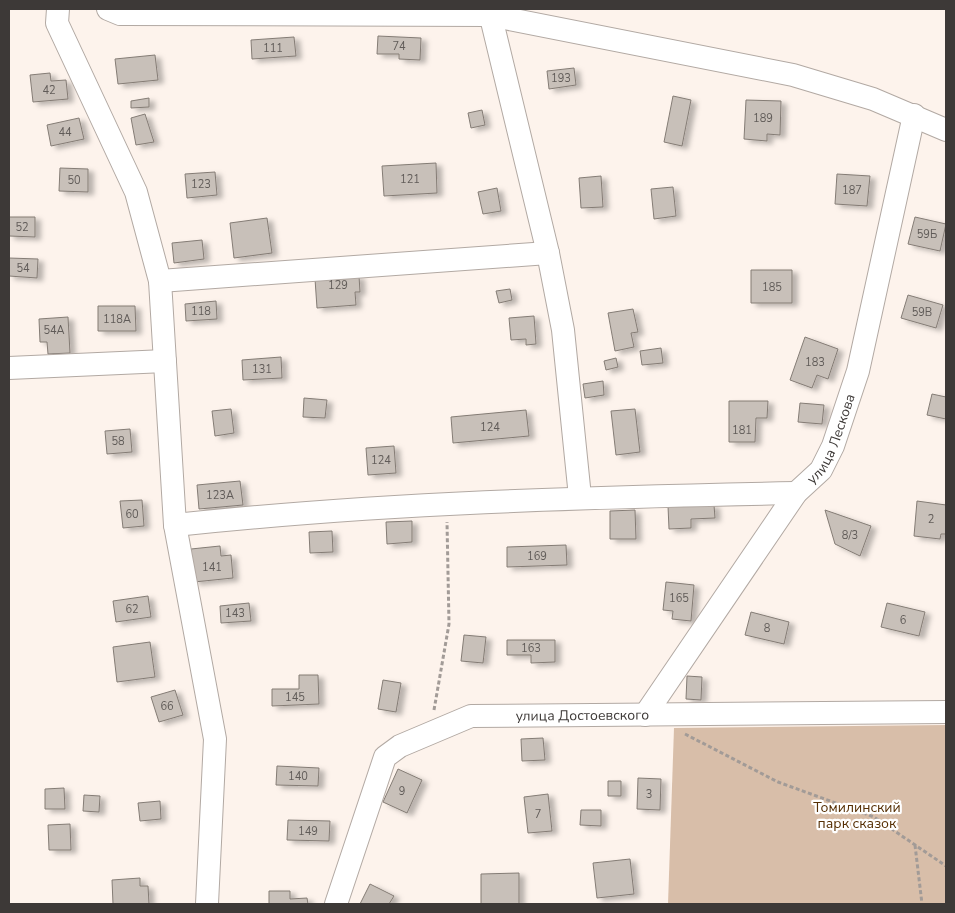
<svg xmlns="http://www.w3.org/2000/svg" width="955" height="913" font-family="'Nunito Sans',sans-serif">
<style>
.green{fill:#d8bea9}
.building{fill:#c8c0b9;stroke:#847c75;filter:url(#shadow)}
.lines{fill:none;stroke-linecap:round;stroke-linejoin:round}
.minor-casing{stroke:#b2a9a3;stroke-width:24}
.path{stroke:#a29b97;stroke-width:3;stroke-dasharray:4 2.5;stroke-linecap:butt}
.minor{stroke:#fff;stroke-width:22}
.labels{text-anchor:middle;stroke-width:4.5;stroke-linejoin:round;paint-order:stroke}
.number-label{font-size:11px;fill:#605b58}
.street-label{font-size:14px;fill:#3d3937;stroke:#fff}
.park-label{font-size:14px;fill:#562f04;stroke:#fff}
</style>
<defs>
<filter id="shadow"><feDropShadow dx="5.5" dy="3" stdDeviation="2.5" flood-color="#0004"/></filter>
</defs>
<rect width="100%" height="100%" fill="#fdf3ec"/>
<path class="green" d="M946 725V904H668L674 728Z"/>
<path class="building" d="M378 36 421 38 420 60 399 59V54H377Z
M294 37 296 56 252 59 251 40Z
M155 55 158 80 118 84 115 59Z
M574 68 576 85 549 89 547 71Z
M50 73 51 81 66 80 68 99 33 102 30 75Z
M673 96 691 100 682 146 664 142Z
M149 98V107L131 108V101Z
M746 100 781 101 780 135 767 134V141L744 139Z
M482 110 485 125 471 128 468 113Z
M145 114 154 142 136 145 131 118Z
M79 118 84 139 51 146 47 125Z
M436 163 437 193 384 196 382 166Z
M60 168 88 169V192L59 191Z
M215 172 217 195 187 198 185 174Z
M837 174 870 176 867 206 835 204Z
M601 176 603 207 581 208 579 178Z
M673 187 676 216 654 219 651 189Z
M497 188 501 211 483 214 478 192Z
M9 217H35V237L9 236Z
M915 217 946 224 940 251 908 244Z
M267 218 272 253 234 258 230 223Z
M202 240 204 259 174 263 172 243Z
M9 258 38 259 37 278 9 276Z
M751 270H792V303H751Z
M359 276 360 292H355L356 305 317 308 315 279Z
M510 289 512 300 499 303 496 291Z
M908 295 943 305 936 328 901 318Z
M216 301 217 319 186 321 185 304Z
M98 306H135L136 331H98Z
M633 309 638 332 631 333 634 347 615 351 608 313Z
M534 316 536 344 526 345V339L511 340 509 318Z
M68 317 70 353 48 354 47 342H40L39 319Z
M805 337 838 349 828 379 817 375 812 388 790 380Z
M661 348 663 363 642 365 640 351Z
M281 357 282 378 243 380 242 360Z
M616 358 618 367 606 370 604 361Z
M603 381 604 395 585 398 583 384Z
M932 394 946 397V419L927 415Z
M304 398 327 400 325 418 303 417Z
M729 401H768L767 418H756L755 442H729Z
M800 403 824 405 822 424 798 422Z
M231 409 234 433 215 436 212 411Z
M635 409 640 452 616 455 611 411Z
M526 410 529 436 453 443 451 417Z
M130 429 132 452 107 454 105 431Z
M394 446 396 473 368 475 366 448Z
M240 481 243 505 199 509 197 485Z
M142 500 144 526 123 528 120 501Z
M917 501 946 505V534H941L940 539 914 536Z
M714 505 715 518 691 519V528L669 529 668 506Z
M635 510 636 539H610V511Z
M825 510 871 526 860 556 835 544Z
M412 521V542L387 544 386 522Z
M332 531 333 552 310 553 309 532Z
M566 545 567 565 507 567V547Z
M220 546 221 556 231 555 233 578 194 582 191 549Z
M666 582 694 585 691 621 672 619 673 611 663 610Z
M148 596 151 617 116 622 113 601Z
M249 603 251 621 221 623 220 606Z
M887 603 925 612 919 636 881 627Z
M751 612 789 622 784 644 745 635Z
M464 635 486 637 483 663 461 661Z
M507 640H555V662L531 663V655H507Z
M150 642 155 677 117 682 113 647Z
M299 675H318L319 704 272 706V689H299Z
M687 676 702 677 701 700 686 699Z
M383 680 401 683 396 712 378 709Z
M175 690 183 715 159 722 151 697Z
M543 738 545 760 522 761 521 739Z
M277 766 319 768 318 786 276 785Z
M398 769 422 780 407 813 383 802Z
M638 778 661 779 660 810 637 809Z
M608 781H621V796H608Z
M64 788 65 809H45V789Z
M548 794 552 831 528 833 524 797Z
M84 795 100 796 99 812 83 811Z
M160 801 161 819 140 821 138 803Z
M581 810H601V826L580 825Z
M288 820 330 821 329 841 287 840Z
M70 824 71 850H49L48 825Z
M630 859 634 894 597 898 593 863Z
M519 873V904H481V874Z
M140 878V886H148L149 904H113L112 880Z
M370 884 394 896 389 904H360Z
M269 891H290V899L307 898 308 904H269Z"/>
<g class="lines">
<g class="minor-casing">
<g id="minor">
<path d="M58 9 57 23 136 192 160 281 175 525C381 503 588 497 796 493"/>
<path d="M108 9 120 14 489 15 793 75 873 99 946 130"/>
<path d="M489 9 548 253 563 330 580 497"/>
<path d="M160 281 548 253"/>
<path d="M9 368 165 361"/>
<path d="M175 525 215 739 207 904"/>
<path id="s1" d="M645 715 796 493 821 470 833 446 858 371 914 115"/>
<path id="s2" d="M336 904 385 757 400 746 471 716 946 712"/>
</g>
</g>
<path class="path" d="M434 710 449 624 447 522
M685 734 778 782 874 817 946 866
M915 845 922 904"/>
<use href="#minor" class="minor"/>
</g>
<g class="labels">
<g class="number-label">
<text x="399" y="50">74</text>
<text x="273" y="52">111</text>
<text x="561" y="82">193</text>
<text x="49" y="94">42</text>
<text x="763" y="122">189</text>
<text x="65" y="136">44</text>
<text x="410" y="183">121</text>
<text x="74" y="184">50</text>
<text x="201" y="188">123</text>
<text x="852" y="194">187</text>
<text x="22" y="231">52</text>
<text x="927" y="238">59Б</text>
<text x="23" y="272">54</text>
<text x="338" y="289">129</text>
<text x="772" y="291">185</text>
<text x="201" y="315">118</text>
<text x="922" y="316">59В</text>
<text x="117" y="323">118А</text>
<text x="54" y="334">54А</text>
<text x="815" y="366">183</text>
<text x="262" y="373">131</text>
<text x="490" y="431">124</text>
<text x="742" y="434">181</text>
<text x="118" y="445">58</text>
<text x="381" y="464">124</text>
<text x="220" y="499">123А</text>
<text x="132" y="518">60</text>
<text x="931" y="523">2</text>
<text x="850" y="539">8/3</text>
<text x="537" y="560">169</text>
<text x="212" y="571">141</text>
<text x="679" y="602">165</text>
<text x="132" y="613">62</text>
<text x="235" y="617">143</text>
<text x="903" y="624">6</text>
<text x="767" y="632">8</text>
<text x="531" y="652">163</text>
<text x="295" y="701">145</text>
<text x="167" y="710">66</text>
<text x="298" y="780">140</text>
<text x="402" y="795">9</text>
<text x="649" y="798">3</text>
<text x="538" y="818">7</text>
<text x="308" y="835">149</text>
</g>
<g class="street-label">
<text dy="5" stroke="none"><textPath href="#s1" startOffset="335">улица Лескова</textPath></text>
<text dy="5" stroke="none"><textPath href="#s2" startOffset="362">улица Достоевского</textPath></text>
</g>
<g class="park-label">
<text x="857" y="812">Томилинский<tspan x="857" dy="16">парк сказок</tspan></text>
</g>
</g>
<rect width="955" height="913" fill="none" stroke="#3d3937" stroke-width="20"/>
</svg>
